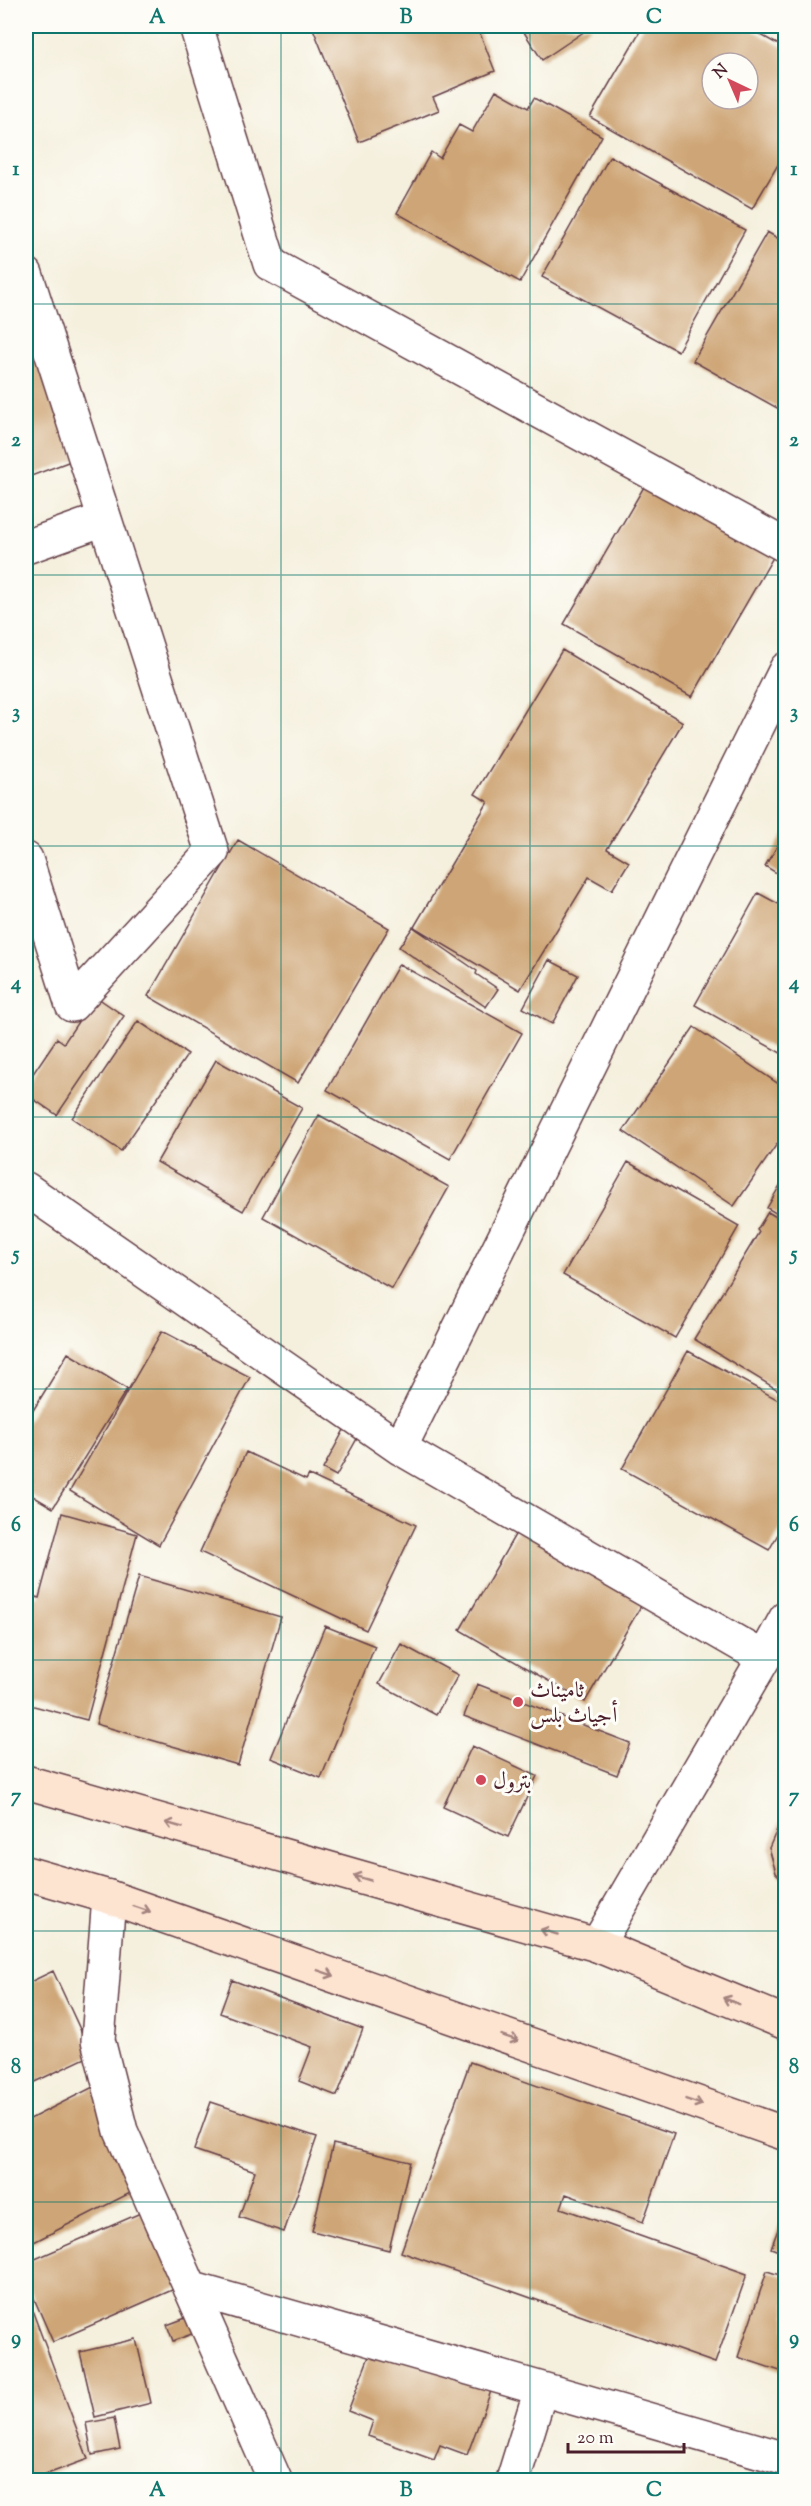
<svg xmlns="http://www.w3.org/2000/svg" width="811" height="2506" font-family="'Sorts Mill Goudy',Amiri,serif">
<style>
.building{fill:#cea576;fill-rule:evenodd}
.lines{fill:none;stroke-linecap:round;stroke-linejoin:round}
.street-casing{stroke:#643e46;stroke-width:36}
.secondary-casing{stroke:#643e46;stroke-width:36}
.street{stroke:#fff;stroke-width:33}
.secondary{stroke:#fde4d1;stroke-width:33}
.oneway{stroke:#a4827e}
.grid{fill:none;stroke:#0f766e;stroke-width:1.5;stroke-opacity:0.55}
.poi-dot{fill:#d1495b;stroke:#fdfcf7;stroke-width:2}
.labels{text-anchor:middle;stroke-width:6;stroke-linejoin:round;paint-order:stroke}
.poi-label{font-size:22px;fill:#4a1f2b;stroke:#fdfcf7;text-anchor:start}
.neatline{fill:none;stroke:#0f766e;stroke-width:2}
.grid-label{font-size:20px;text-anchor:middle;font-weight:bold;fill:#0f766e}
</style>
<rect width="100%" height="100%" fill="#fdfcf7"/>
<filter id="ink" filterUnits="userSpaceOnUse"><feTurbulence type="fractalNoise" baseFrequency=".0167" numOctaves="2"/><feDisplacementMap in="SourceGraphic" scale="12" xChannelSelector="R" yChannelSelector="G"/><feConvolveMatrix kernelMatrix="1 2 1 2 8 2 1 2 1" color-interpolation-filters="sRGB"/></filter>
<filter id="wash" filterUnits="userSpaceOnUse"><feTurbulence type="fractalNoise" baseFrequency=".008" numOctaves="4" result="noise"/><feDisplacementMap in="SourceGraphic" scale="24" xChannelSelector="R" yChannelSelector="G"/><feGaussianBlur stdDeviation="1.35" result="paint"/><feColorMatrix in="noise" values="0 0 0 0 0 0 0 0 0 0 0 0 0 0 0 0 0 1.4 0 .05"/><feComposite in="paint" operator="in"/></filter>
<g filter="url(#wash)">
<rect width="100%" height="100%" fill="#f5f0de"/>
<g id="blocks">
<path class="building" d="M312 26H477L495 71 433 97 439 110 359 142Z
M520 26H590L591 27 542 60Z
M643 26H745L786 49V151L752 209 590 117ZM712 63H748V99H712Z
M496 90 528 108 534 98 602 136 520 282 397 213 431 152 440 158 459 125 472 132Z
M610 156 745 230 678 351 542 277Z
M767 232 786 243V413L693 361Z
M32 342 76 459 26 478V345Z
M652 473 779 547 692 697 564 624Z
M562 650 683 722 607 849 629 862 612 890 589 877 520 990 414 927 488 802 475 794Z
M786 832V879L765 866Z
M238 840 389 928 298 1083 148 996Z
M758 893 786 908V1056L695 1005Z
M413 927 477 971 476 974 498 989 486 1007 399 947Z
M549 960 578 975 552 1024 523 1008Z
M399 964 522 1033 450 1159 327 1090Z
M95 996 124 1016 57 1115 26 1094V1084L57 1038 64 1043Z
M138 1021 188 1054 121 1151 72 1118Z
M694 1027 786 1089V1131L734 1206 623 1131Z
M216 1060 302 1108 243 1211 157 1162Z
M319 1115 449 1187 392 1289 263 1217Z
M628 1162 739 1226 675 1338 563 1275Z
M786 1175V1219L767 1208Z
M768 1212 786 1223V1395L694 1339 759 1232 757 1230Z
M162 1331 250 1377 159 1545 70 1491Z
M688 1351 786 1404V1520L769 1550 622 1469Z
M68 1353 127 1389 53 1508 26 1492V1422Z
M345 1428 359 1435 336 1476 323 1469Z
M246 1452 306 1480 309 1475 416 1525 366 1630 200 1552Z
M62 1513 137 1534 87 1720 26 1704V1594L39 1598Z
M523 1521 648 1594 585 1702 460 1630Z
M139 1576 281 1617 238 1765 96 1724Z
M325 1626 375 1646 321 1778 271 1758Z
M401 1644 458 1675 436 1715 379 1684Z
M477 1684 630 1743 617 1775 464 1716Z
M472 1746 537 1776 508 1837 443 1807Z
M786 1809V1883L776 1873 769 1848Z
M53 1971 92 2055 26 2086V1984Z
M232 1980 363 2029 337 2096 299 2081 312 2047 220 2013Z
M470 2062 674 2134 643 2222 566 2194 561 2208 747 2274 715 2363 401 2252Z
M95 2086 144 2186 26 2246V2121Z
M211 2102 317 2137 284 2232 239 2217 255 2171 194 2150Z
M333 2144 410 2162 389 2250 312 2231Z
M145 2211 179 2287 53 2342 26 2280V2263Z
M785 2211H786V2254L771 2248Z
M767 2271 786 2277V2373L738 2357Z
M26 2294 88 2459 31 2480H26Z
M199 2313 205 2329 173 2341 167 2325Z
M136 2339 151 2403 95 2417 80 2352Z
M373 2346 491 2391 467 2455 440 2445 434 2460 368 2436 373 2421 348 2411Z
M114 2418 120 2449 92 2455 86 2423Z"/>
</g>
</g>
<g filter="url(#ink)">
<use href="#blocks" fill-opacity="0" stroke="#643e46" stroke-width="1.5"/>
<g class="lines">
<g class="street-casing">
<path id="street" d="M196 26 270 264 786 546
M26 274 212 852 72 1005 26 859
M26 547 104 519
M26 1189 400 1448 764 1658
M400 1448 786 669
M109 1897 98 2040 121 2131 275 2480
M597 1945 764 1658 786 1618
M190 2288 786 2459
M513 2480 541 2389"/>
</g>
<g class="secondary-casing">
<path id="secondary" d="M26 1782 597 1945 786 2023
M26 1873 109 1897 786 2134"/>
</g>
<use href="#street" class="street"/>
<use href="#secondary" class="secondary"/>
</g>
<defs><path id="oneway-shaft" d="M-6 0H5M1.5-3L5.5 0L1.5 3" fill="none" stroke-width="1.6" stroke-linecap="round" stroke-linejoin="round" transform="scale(1.5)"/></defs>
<g class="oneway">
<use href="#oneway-shaft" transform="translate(174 1825) rotate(-164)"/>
<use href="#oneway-shaft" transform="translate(362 1878) rotate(-164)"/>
<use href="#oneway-shaft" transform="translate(142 1909) rotate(19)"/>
<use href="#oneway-shaft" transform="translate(549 1932) rotate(-164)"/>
<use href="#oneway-shaft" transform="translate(326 1973) rotate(19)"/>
<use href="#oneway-shaft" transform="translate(731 2001) rotate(-158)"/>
<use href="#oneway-shaft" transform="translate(510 2038) rotate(19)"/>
<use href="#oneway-shaft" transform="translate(694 2102) rotate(19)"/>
</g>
</g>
<path class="grid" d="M281 26V2480M530 26V2480M26 304H786M26 575H786M26 846H786M26 1117H786M26 1389H786M26 1660H786M26 1931H786M26 2202H786"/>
<g class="poi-dot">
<circle cx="518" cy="1702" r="6"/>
<circle cx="481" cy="1780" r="6"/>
</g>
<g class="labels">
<g class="poi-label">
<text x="530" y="1697">ثاميناث<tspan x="530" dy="25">أجياث بلس</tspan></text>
<text x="493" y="1788">بترول</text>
</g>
</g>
<rect width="811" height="2506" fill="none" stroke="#fdfcf7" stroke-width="66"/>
<g transform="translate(730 81) rotate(316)"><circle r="28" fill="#fdfcf7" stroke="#b5a4a5" stroke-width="1.5"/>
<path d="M0-4.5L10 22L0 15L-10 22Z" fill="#d1495b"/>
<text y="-9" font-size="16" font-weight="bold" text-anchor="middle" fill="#4a1f2b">N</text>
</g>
<path d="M568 2443v9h116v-9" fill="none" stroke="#4a1f2b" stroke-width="3"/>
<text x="577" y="2443" font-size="18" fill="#4a1f2b" stroke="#fdfcf7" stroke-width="4.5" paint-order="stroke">20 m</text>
<rect x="33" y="33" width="745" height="2440" class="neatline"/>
<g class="grid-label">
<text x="157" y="23">A</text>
<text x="406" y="23">B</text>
<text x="654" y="23">C</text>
<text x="16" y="175">1</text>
<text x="794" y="175">1</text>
<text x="16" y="446">2</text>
<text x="794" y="446">2</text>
<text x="16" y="718">3</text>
<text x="794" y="718">3</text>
<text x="16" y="989">4</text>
<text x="794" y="989">4</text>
<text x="16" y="1260">5</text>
<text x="794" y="1260">5</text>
<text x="16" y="1531">6</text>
<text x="794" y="1531">6</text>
<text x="16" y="1802">7</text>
<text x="794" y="1802">7</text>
<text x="16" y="2073">8</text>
<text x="794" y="2073">8</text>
<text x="16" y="2344">9</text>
<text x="794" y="2344">9</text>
<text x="157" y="2496">A</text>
<text x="406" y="2496">B</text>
<text x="654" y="2496">C</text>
</g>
</svg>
